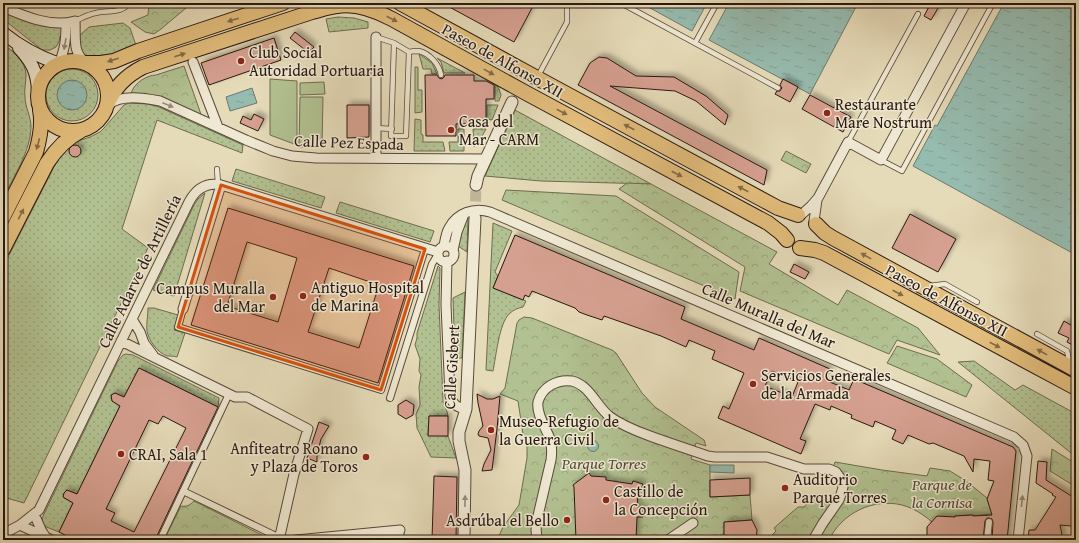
<svg xmlns="http://www.w3.org/2000/svg" width="1079" height="543" font-family="'Gentium Book Plus',serif">
<style>
.grass{fill:url(#grass-dots);stroke:#6e6c50}
.forest{fill:url(#forest-crowns);stroke:#6e6c50}
.pitch{fill:#b2c191;stroke:#6e6c50}
.water{fill:url(#water-ripples);stroke:#6a7a6f}
.building{fill:#d6a090;stroke:#291810;fill-rule:evenodd;filter:url(#shadow)}
.lines{fill:none;stroke-linecap:round;stroke-linejoin:round}
.tertiary-tunnel{stroke:#c0b497;stroke-width:11;stroke-dasharray:11 5.5;stroke-linecap:butt}
.service-casing{stroke:#58493a;stroke-width:6}
.pedestrian-casing{stroke:#58493a;stroke-width:8}
.minor-casing{stroke:#58493a;stroke-width:11}
.tertiary-casing{stroke:#58493a;stroke-width:13}
.secondary-casing{stroke:#291810;stroke-width:14}
.primary-casing{stroke:#291810;stroke-width:16}
.service{stroke:#efe8d2;stroke-width:4.5}
.pedestrian{stroke:#efe8d2;stroke-width:6}
.minor{stroke:#efe8d2;stroke-width:9}
.tertiary{stroke:#efe8d2;stroke-width:11}
.secondary{stroke:#efe8d2;stroke-width:12}
.primary{stroke:#e3be7c;stroke-width:14}
.oneway{fill:#866b46}
.oneway2{fill:#968a7b}
.marked{fill:#d5520c;fill-opacity:0.2;stroke:#d5520c;stroke-width:3;stroke-linejoin:round}
.poi-dot{fill:#8f2418;stroke:#efe8d2;stroke-width:1.5}
.labels{text-anchor:middle;stroke-width:3;stroke-linejoin:round;paint-order:stroke}
.poi-label{font-size:16px;fill:#291810;stroke:#efe8d2;text-anchor:start}
.street-label{font-size:16px;fill:#291810;stroke:#efe8d2}
.park-label{font-size:16px;font-style:italic;fill:#524b37;stroke:#efe8d2}
</style>
<defs>
<pattern id="grass-dots" width="8" height="8" patternUnits="userSpaceOnUse"><rect width="8" height="8" fill="#b2c191"/><path d="M2 2h.1M6 6h.1" fill="none" stroke="#99a57c" stroke-width="1.8" stroke-linecap="round"/></pattern>
<pattern id="forest-crowns" width="20" height="18" patternUnits="userSpaceOnUse"><rect width="20" height="18" fill="#b2c191"/><path d="M2 6a3 3 0 1 1 6 0M12 15a3 3 0 1 1 6 0" fill="none" stroke="#99a57c"/></pattern>
<pattern id="water-ripples" width="26" height="14" patternUnits="userSpaceOnUse"><rect width="26" height="14" fill="#96bbaf"/><path d="M2 4q2-2 4 0t4 0M15 11q2-2 4 0t4 0" fill="none" stroke="#81a096"/></pattern>
<filter id="shadow"><feDropShadow dx="3.5" dy="-3.5" stdDeviation="2" flood-color="#0004"/></filter>
</defs>
<rect width="100%" height="100%" fill="#e6dbb9"/>
<filter id="stains"><feTurbulence type="fractalNoise" baseFrequency=".005" numOctaves="4"/><feColorMatrix values="0 0 0 0 .2 0 0 0 0 .09 0 0 0 0 .02 0 0 0 .5 -.17"/></filter>
<radialGradient id="worn" r=".72"><stop offset=".6" stop-color="#630" stop-opacity="0"/><stop offset="1" stop-color="#630" stop-opacity=".3"/></radialGradient>
<path class="grass" d="M3 7 66 23V36H60L59 42 56 47 50 50H42L3 19Z
M338 17 354 18 368 22V28L329 32 326 19Z
M123 23 130 28 138 51 86 63 76 36 80 35 89 27Z
M3 44C13 51 26 62 26 75 26 82 24 89 25 97 25 107 31 116 31 127 31 150 13 178 3 198Z
M419 54 432 63 437 74H432L431 69H423Z
M437 58 465 73H444L441 62Z
M415 67H418V90H422V112L415 113Z
M46 95a26 26 0 1 1 52 0a26 26 0 1 1-52 0Z
M495 83 499 89 501 95 499 101H495Z
M129 103 148 104 159 107 243 145 242 153 157 120 122 229 148 248 24 503 3 497V267L54 167 63 152 75 142 90 137 100 132 104 128 124 105Z
M487 105H498L492 120 487 119Z
M515 110 651 184 541 181 485 176Z
M415 119 421 120V134L423 135V142H443L445 151H414Z
M458 129H464V151H450L449 142H458Z
M473 129H486L480 140 474 147Z
M236 169 325 197 321 208 232 181Z
M205 193 174 296 153 290 194 205 198 199Z
M340 202 434 231 430 242 336 213Z
M467 218H468L467 252 458 246 459 240Z
M493 223 512 231 495 272 498 276 493 288 526 301 523 307C518 308 513 310 509 314 499 324 496 357 493 371L486 370Z
M438 266 440 268 439 305 443 401C444 407 448 411 448 416H429L428 435 448 436 456 458 431 457 417 428 416 414 420 405 419 387 421 375 419 371 420 359 415 345 417 338V333Z
M465 292 462 358H455L453 298Z
M148 308H154L178 315 174 330 185 333 177 357C174 356 170 356 167 356 157 352 149 341 147 331 146 324 148 316 148 308Z
M126 354 133 355 219 398 218 407 139 368 124 397 115 393 111 395 112 401 120 406 77 494 67 490 64 493V498L73 503 59 532 44 526 42 521 43 516 118 361 123 355Z
M974 361 1015 390 1023 385 1076 414V457L958 362Z"/>
<path class="forest" d="M149 3H192L161 29 154 34 145 32 131 22 148 15Z
M184 66 203 120 173 106 130 98C130 97 131 92 132 91 135 83 147 75 156 75Z
M786 151 811 164 806 173 781 160Z
M627 183 651 184 777 252 769 264 838 305 847 290 918 328 940 355 897 340 889 354 740 291 745 267 619 189Z
M506 190 616 196 739 272 735 299 502 200Z
M524 317 532 318 612 350 616 353 642 393 655 407 704 440 706 446 696 443 691 459 710 465V497L750 495 752 520 724 522V533L716 538 749 540H497L503 527 519 505 527 458V447L523 434 518 401 500 394 505 388 517 323 519 320Z
M897 346 937 359 972 385 966 397 887 363Z
M1052 449 1076 464V487L1050 471Z
M835 462 882 470 927 476 930 468 950 471 966 481 987 498 992 514 973 516 972 515 955 516V517L932 522C923 514 913 508 902 505 873 498 842 513 829 540H767L776 531 774 528 798 507H804L813 497C820 502 829 504 835 497 837 495 839 490 840 487L832 470Z
M194 501 266 537 267 540H164L181 506C187 507 190 505 194 501Z"/>
<path class="pitch" d="M270 79 297 81V145L270 135Z
M324 82 325 94 300 95V83Z
M300 97H323L322 147H299Z"/>
<path class="water" d="M641 3H707L692 31Z
M729 3H858L810 94 709 40Z
M1004 3H1066L1076 9V255L913 166 935 125 937 126Z
M57 95a15 15 0 1 1 30 0a15 15 0 1 1-30 0Z
M252 88 257 103 230 111 226 97Z
M587.5 446a5.5 5.5 0 1 1 11 0a5.5 5.5 0 1 1-11 0Z
M710 465H734V473L710 472Z"/>
<path class="building" d="M442 3H528L533 6 514 42Z
M931 3H941L931 20 924 16Z
M295 32 314 47 309 53 290 38Z
M274 38 281 60 209 85 201 63Z
M599 57 607 58 636 76 674 77 706 96 728 115 725 125 696 101 675 91 610 86 767 170 764 185 578 85 590 63Z
M425 75H437L439 78 442 79 444 77 445 75H474V81H486L494 85V99H486V123L456 124V136H426Z
M783 79 798 87 790 102 775 94 777 91H780L781 89 782 88 780 85Z
M810 95 851 117 843 132 802 109Z
M347 105H369V137L347 138Z
M254 114 264 119 258 131 240 123 243 116 251 120Z
M69 151a6 6 0 1 1 12 0a6 6 0 1 1-12 0Z
M228 208 414 266 378 383 191 325ZM247 242 297 258 278 322 227 306ZM329 268 379 285 359 348 308 332Z
M910 214 956 239 938 272 892 248Z
M515 235 685 307 681 319 754 350 759 338 830 369 825 380 849 390 854 379 1013 447 1016 451 1007 540H992L993 522 992 519 989 518H987L985 521 983 540H930V539H927V527L937 516 955 517V516L973 515V516L992 515 987 499 994 481 988 480 990 461 974 459 973 472 964 456 933 443 929 444 908 435 903 444 892 439 896 430 875 421 873 427 851 418 852 415 831 406 830 410 815 404 800 439 806 441 801 454 718 418 723 406 729 409 744 373 712 359 715 351 689 340 686 347 661 336 604 316 602 320 587 315 579 312 575 308 532 291 529 297 525 295 523 300 493 288ZM772 371 798 382 792 397 765 386Z
M794 264 809 272 805 279 790 272Z
M1064 321 1074 327 1076 324V347L1067 342 1069 338 1058 333Z
M139 368 218 407 155 540H75L59 532 73 503 63 497 64 493 67 490 77 494 120 406 112 401 111 395 115 393 124 397ZM163 416 186 428 134 532 111 521 115 513 106 509 149 420 158 424Z
M477 394 487 399H493L500 396 497 429 492 470 482 471 484 464 491 450 488 438 479 436 478 434 479 431 483 426 478 403Z
M406 400 414 405 413 415 406 419 398 414V405Z
M429 416H448V436H428Z
M319 422 329 426 321 439 317 455V462L307 458Z
M1038 461 1047 462 1046 480 1076 499V519L1071 526 1060 525 1063 540H1028L1029 530H1035L1056 497 1052 495 1053 494 1036 483Z
M589 473 591 476 606 477V480L632 484 633 481 643 484 640 493H638L637 507H643V517H637L636 540H576L574 487 573 485Z
M434 476 457 477 456 540H432Z
M750 478V495L710 497V480Z
M752 520 757 530 756 540 724 538V522Z"/>
<g class="lines">
<path class="tertiary-tunnel" d="M475 218 476 185"/>
<g class="service-casing">
<path id="service" d="M621 3 778 88
M75 21C82 18 89 14 96 13 107 10 122 14 129 3
M376 37 394 43
M394 43 409 52 406 136H391Z
M695 43 717 3
M409 52C412 51 416 51 419 51 430 54 439 64 441 75
M538 76 567 22V3
M376 128 392 129
M848 142 918 14
M881 160 902 171 993 3
M217 169 218 184
M929 286 945 284 977 302
M1037 334 1067 351 1068 355 1069 363"/>
</g>
<g class="pedestrian-casing">
<path id="pedestrian" d="M183 309 178 327 381 390 425 249
M390 398 432 264 438 254
M183 491 274 535 277 540
M400 530 401 540
M160 540 229 394
M987 540 989 522"/>
</g>
<g class="minor-casing">
<path id="minor" d="M3 7C24 16 51 28 75 21 76 37 72 53 86 63
M193 62 218 127
M59 64C65 48 66 40 66 23
M108 105C121 94 144 98 160 101L246 140 273 151 292 156 316 158 486 159
M376 158V37
M801 215 811 206 818 198 848 142 881 160 966 3
M814 221 817 200
M438 254a8 8 0 1 1 16 0a8 8 0 1 1-16 0Z
M444 246C445 240 446 233 449 228 457 213 474 207 490 212L1014 437 1023 445 1027 456 1018 540
M453 250 457 232 464 214
M447 261 446 305 450 396C452 404 458 408 466 409
M183 309 221 185
M132 319 140 332 144 343 153 355
M121 341 235 397H247L308 429 294 474 279 540
M34 515C39 522 39 529 45 536
M22 524 24 527 52 540
M3 534 20 525 39 510 189 202C196 189 206 182 221 185L438 252
M296 540 400 530
M538 540C535 533 536 527 537 520L551 460C552 453 552 446 550 439 546 428 536 414 538 402 542 387 557 379 572 381 589 385 596 405 609 416 621 425 636 431 650 436 669 443 688 449 708 456L715 457H767L804 469H829L836 472 841 479 843 487 842 491 839 500 823 523 813 540
M668 540 693 523"/>
</g>
<g class="tertiary-casing">
<path id="tertiary" d="M476 185 478 176 512 102
M464 540 465 470 459 441V432L466 409 475 218"/>
</g>
<g class="secondary-casing">
<path id="secondary" d="M3 33C19 46 39 57 59 64
M19 48C31 61 37 71 38 90"/>
</g>
<g class="primary-casing">
<path id="primary" d="M400 3 537 78 778 208 798 215
M38 96a35 35 0 1 1 70 0a35 35 0 1 1-70 0Z
M86 63H101L114 61 138 51 283 3
M107 105C114 88 127 75 143 67L312 12C320 10 328 7 337 6 356 3 375 10 392 19L528 94 768 223 781 233 787 240
M3 217 36 152C40 138 43 124 40 110
M816 224 825 233 833 238 1076 370
M800 248 815 250 824 253 1076 388
M3 249 47 163C56 149 67 138 82 130"/>
</g>
<use href="#service" class="service"/>
<use href="#pedestrian" class="pedestrian"/>
<use href="#minor" class="minor"/>
<use href="#tertiary" class="tertiary"/>
<use href="#secondary" class="secondary"/>
<use href="#primary" class="primary"/>
</g>
<defs><path id="oneway-solid" d="M-6-.8H1V-3.2L6.5 0L1 3.2V.8H-6Z"/></defs>
<g class="oneway">
<use href="#oneway-solid" transform="translate(392 19) rotate(27)"/>
<use href="#oneway-solid" transform="translate(233 20) rotate(162)"/>
<use href="#oneway-solid" transform="translate(180 55) rotate(-18)"/>
<use href="#oneway-solid" transform="translate(113 60) rotate(163)"/>
<use href="#oneway-solid" transform="translate(489 72) rotate(29)"/>
<use href="#oneway-solid" transform="translate(562 112) rotate(28)"/>
<use href="#oneway-solid" transform="translate(629 127) rotate(-152)"/>
<use href="#oneway-solid" transform="translate(38 144) rotate(105)"/>
<use href="#oneway-solid" transform="translate(677 174) rotate(28)"/>
<use href="#oneway-solid" transform="translate(743 189) rotate(-152)"/>
<use href="#oneway-solid" transform="translate(21 214) rotate(-63)"/>
<use href="#oneway-solid" transform="translate(866 256) rotate(-151)"/>
<use href="#oneway-solid" transform="translate(898 293) rotate(28)"/>
<use href="#oneway-solid" transform="translate(995 345) rotate(28)"/>
<use href="#oneway-solid" transform="translate(1042 352) rotate(-151)"/>
</g>
<g class="oneway2">
<use href="#oneway-solid" transform="translate(65 44) rotate(100)"/>
<use href="#oneway-solid" transform="translate(168 105) rotate(22)"/>
<use href="#oneway-solid" transform="translate(465 501) rotate(-89)"/>
<use href="#oneway-solid" transform="translate(1022 501) rotate(-84)"/>
</g>
<path class="marked" d="M221 185 425 249 381 390 178 327Z"/>
<g class="poi-dot">
<circle cx="241" cy="61" r="4"/>
<circle cx="827" cy="113" r="4"/>
<circle cx="451" cy="130" r="4"/>
<circle cx="303" cy="296" r="4"/>
<circle cx="273" cy="297" r="4"/>
<circle cx="753" cy="384" r="4"/>
<circle cx="491" cy="430" r="4"/>
<circle cx="121" cy="454" r="4"/>
<circle cx="366" cy="457" r="4"/>
<circle cx="785" cy="488" r="4"/>
<circle cx="606" cy="500" r="4"/>
<circle cx="567" cy="520" r="4"/>
</g>
<g class="labels">
<g class="poi-label">
<text x="249" y="58">Club Social<tspan x="249" dy="18">Autoridad Portuaria</tspan></text>
<text x="835" y="110">Restaurante<tspan x="835" dy="18">Mare Nostrum</tspan></text>
<text x="459" y="127">Casa del<tspan x="459" dy="18">Mar - CARM</tspan></text>
<text x="311" y="293">Antiguo Hospital<tspan x="311" dy="18">de Marina</tspan></text>
<text x="265" y="294" text-anchor="end">Campus Muralla<tspan x="265" dy="18">del Mar</tspan></text>
<text x="761" y="381">Servicios Generales<tspan x="761" dy="18">de la Armada</tspan></text>
<text x="499" y="427">Museo-Refugio de<tspan x="499" dy="18">la Guerra Civil</tspan></text>
<text x="358" y="454" text-anchor="end">Anfiteatro Romano<tspan x="358" dy="18">y Plaza de Toros</tspan></text>
<text x="129" y="460">CRAI, Sala 1</text>
<text x="793" y="485">Auditorio<tspan x="793" dy="18">Parque Torres</tspan></text>
<text x="614" y="497">Castillo de<tspan x="614" dy="18">la Concepción</tspan></text>
<text x="559" y="526" text-anchor="end">Asdrúbal el Bello</text>
</g>
<g class="street-label">
<text transform="translate(503 60) rotate(29)" y="6">Paseo de Alfonso XII</text>
<text transform="translate(349 142) rotate(2)" y="6">Calle Pez Espada</text>
<text transform="translate(139 271) rotate(-64)" y="6">Calle Adarve de Artillería</text>
<text transform="translate(947 300) rotate(28)" y="6">Paseo de Alfonso XII</text>
<text transform="translate(769 315) rotate(23)" y="6">Calle Muralla del Mar</text>
<text transform="translate(451 367) rotate(-87)" y="6">Calle Gisbert</text>
</g>
<g class="park-label">
<text x="604" y="469">Parque Torres</text>
<text x="942" y="490">Parque de<tspan x="942" dy="18">la Cornisa</tspan></text>
</g>
</g>
<rect width="1079" height="543" fill="none" stroke="#e6dbb9" stroke-width="16"/>
<rect x="4" y="4" width="1071" height="535" fill="none" stroke="#291810" stroke-width="2"/>
<rect x="8" y="8" width="1063" height="527" fill="none" stroke="#291810"/>
<rect width="100%" height="100%" filter="url(#stains)"/>
<rect width="100%" height="100%" fill="url(#worn)"/>
</svg>
